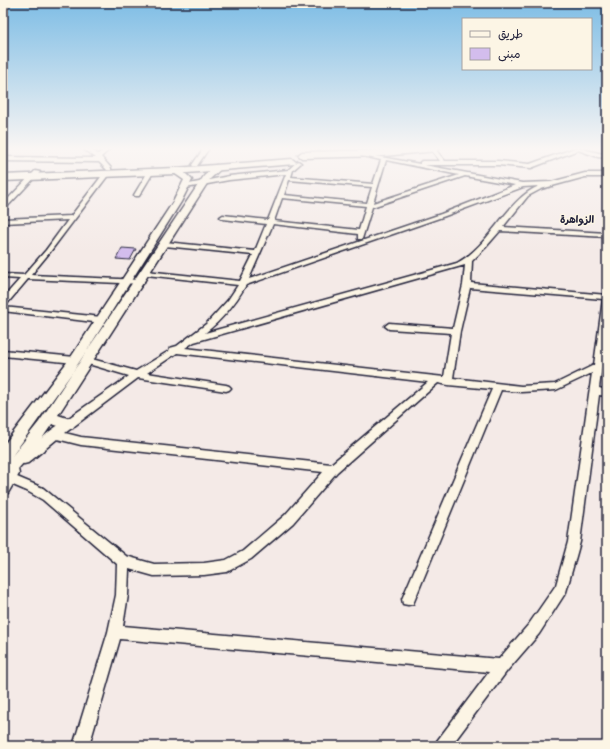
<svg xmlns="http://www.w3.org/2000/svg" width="610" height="749" font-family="'Patrick Hand','Playpen Sans Arabic',sans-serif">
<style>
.building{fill:#d3bded;stroke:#22223b}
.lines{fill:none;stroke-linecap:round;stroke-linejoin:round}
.minor-casing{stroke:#22223b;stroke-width:3}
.tertiary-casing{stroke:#22223b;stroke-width:3}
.primary-casing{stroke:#22223b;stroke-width:3}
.minor{fill:#fcf5e5;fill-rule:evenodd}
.tertiary{fill:#fcf5e5;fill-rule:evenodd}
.primary{fill:#fcf5e5;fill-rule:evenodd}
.labels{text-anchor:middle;stroke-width:3;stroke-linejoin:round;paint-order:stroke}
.far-neighbourhood-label{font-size:10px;font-weight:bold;fill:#22223b;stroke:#fcf5e5}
</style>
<rect width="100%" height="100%" fill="#f4eae7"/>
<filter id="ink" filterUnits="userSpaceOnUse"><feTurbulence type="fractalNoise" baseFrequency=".025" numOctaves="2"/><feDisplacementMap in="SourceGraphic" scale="8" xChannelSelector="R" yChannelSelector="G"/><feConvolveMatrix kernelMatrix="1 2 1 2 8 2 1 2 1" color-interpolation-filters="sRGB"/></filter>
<g filter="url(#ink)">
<path class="building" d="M122 248 136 249 130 260 116 259Z"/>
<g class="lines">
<g class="minor-casing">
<path id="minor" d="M3 148H11L3 151Z
M82 148H88L98 154 106 148H111L101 157 111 168V170H107L99 162 3 161V157L96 158Z
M204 148H209L197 166H193L192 165Z
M430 148H434L445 161H498L530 164 575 148C586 148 596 154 607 154V158L598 157 578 150 531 168 498 165H424L522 183 551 182 585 173H607V177H585L541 189 528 196 503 227 607 233V237L500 231 486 247 472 261 471 283 607 295V329L599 388 607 390V396L599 395 580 542 566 592 539 634 507 671 451 746H434L437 741 489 672 120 639 89 746H73L108 632 116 595 117 564 43 500 27 491 6 482 5 479 6 476 10 474 43 488 126 556 154 564 204 563 226 560 243 551 285 515 323 472 81 445 57 439 28 463 24 464 20 463 19 460 20 457 50 431 129 376 85 363 84 361 85 359 88 358 136 371 169 351 170 348 177 346 206 324 228 300 238 285 146 275 142 273 146 271 240 281 253 255 165 246 162 244 165 242 255 251 266 224 223 219 220 217 223 215 268 220 286 174 229 180 186 188 184 187V185L229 176 288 170 298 161 301 163 293 170 291 177 373 184 381 160 358 155V153L420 164V162L422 161H440ZM386 160 459 175 373 203ZM465 176 515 185 441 214 249 279 273 224 358 234V239H362L372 207ZM289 180 372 187 367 203 284 195ZM539 186C507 199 491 245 457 263L205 333C222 320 235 304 246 285L445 216 523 187ZM282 198 366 206 359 230 274 221ZM465 265 463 285 453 328 389 323 385 326 389 329 451 333 444 377 185 348 194 342ZM470 288 603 299 594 365 555 384 521 386 453 378 460 331ZM177 353 428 382 331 464 81 437 65 433 138 378 226 391 229 390 231 388 229 386 226 385 147 373ZM592 373 568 542 556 585 529 624 499 659 123 626 128 595 129 569 154 576 204 575 227 572 251 559 293 523 337 472 438 383 448 385 492 389 402 599 403 604 408 605 413 604 501 390 521 392 556 390Z
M149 170 154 171 139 196H135L134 195Z
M35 171 40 172 5 209 3 210V204Z
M104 173 109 174 50 252 31 275 140 280 144 282 143 284 28 279 6 305H3V298L20 279 3 278V274L24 275 46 250 68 220 3 223V219L71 216Z
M3 307 102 317 106 320 102 323 3 311Z
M3 350 75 357 79 360 75 363 3 356Z"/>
</g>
<g class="tertiary-casing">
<path id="tertiary" d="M216 165 223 167 210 179 58 415 73 420 75 424 73 428 68 429 52 424 32 453 18 469 19 474 8 493 3 494V476L5 473 3 470V446L71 357 173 202 184 180 171 171C178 166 187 174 192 180L181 202 79 363 12 456 39 422 204 176Z"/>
</g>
<g class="primary-casing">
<path id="primary" d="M413 148H440L436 151 383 156 302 158 298 155 302 152 383 150Z
M292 159 296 162 295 164 175 174 3 181V175L175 168Z"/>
</g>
<use href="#minor" class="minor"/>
<use href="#tertiary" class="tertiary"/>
<use href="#primary" class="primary"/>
</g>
</g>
<linearGradient id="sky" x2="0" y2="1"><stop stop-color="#7ebde5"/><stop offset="0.59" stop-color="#faf6f4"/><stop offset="1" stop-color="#faf6f4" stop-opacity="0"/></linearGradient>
<rect width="610" height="252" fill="url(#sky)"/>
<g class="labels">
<g class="far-neighbourhood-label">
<text x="577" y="223">الزواهرة</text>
</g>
</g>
<rect width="610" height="749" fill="none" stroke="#fcf5e5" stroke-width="16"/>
<rect x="8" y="8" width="594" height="733" fill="none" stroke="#22223b" stroke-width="1.5" filter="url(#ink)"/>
<rect x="462" y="18" width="130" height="52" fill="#fcf5e5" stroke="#a5a1a1"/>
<rect x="470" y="31" width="20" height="6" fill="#fcf5e5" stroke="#a5a1a1"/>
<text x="498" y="38" font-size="12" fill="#22223b">طريق</text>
<rect x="470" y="48" width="20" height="12" fill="#d3bded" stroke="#a5a1a1"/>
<text x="498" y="58" font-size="12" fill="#22223b">مبنى</text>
</svg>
